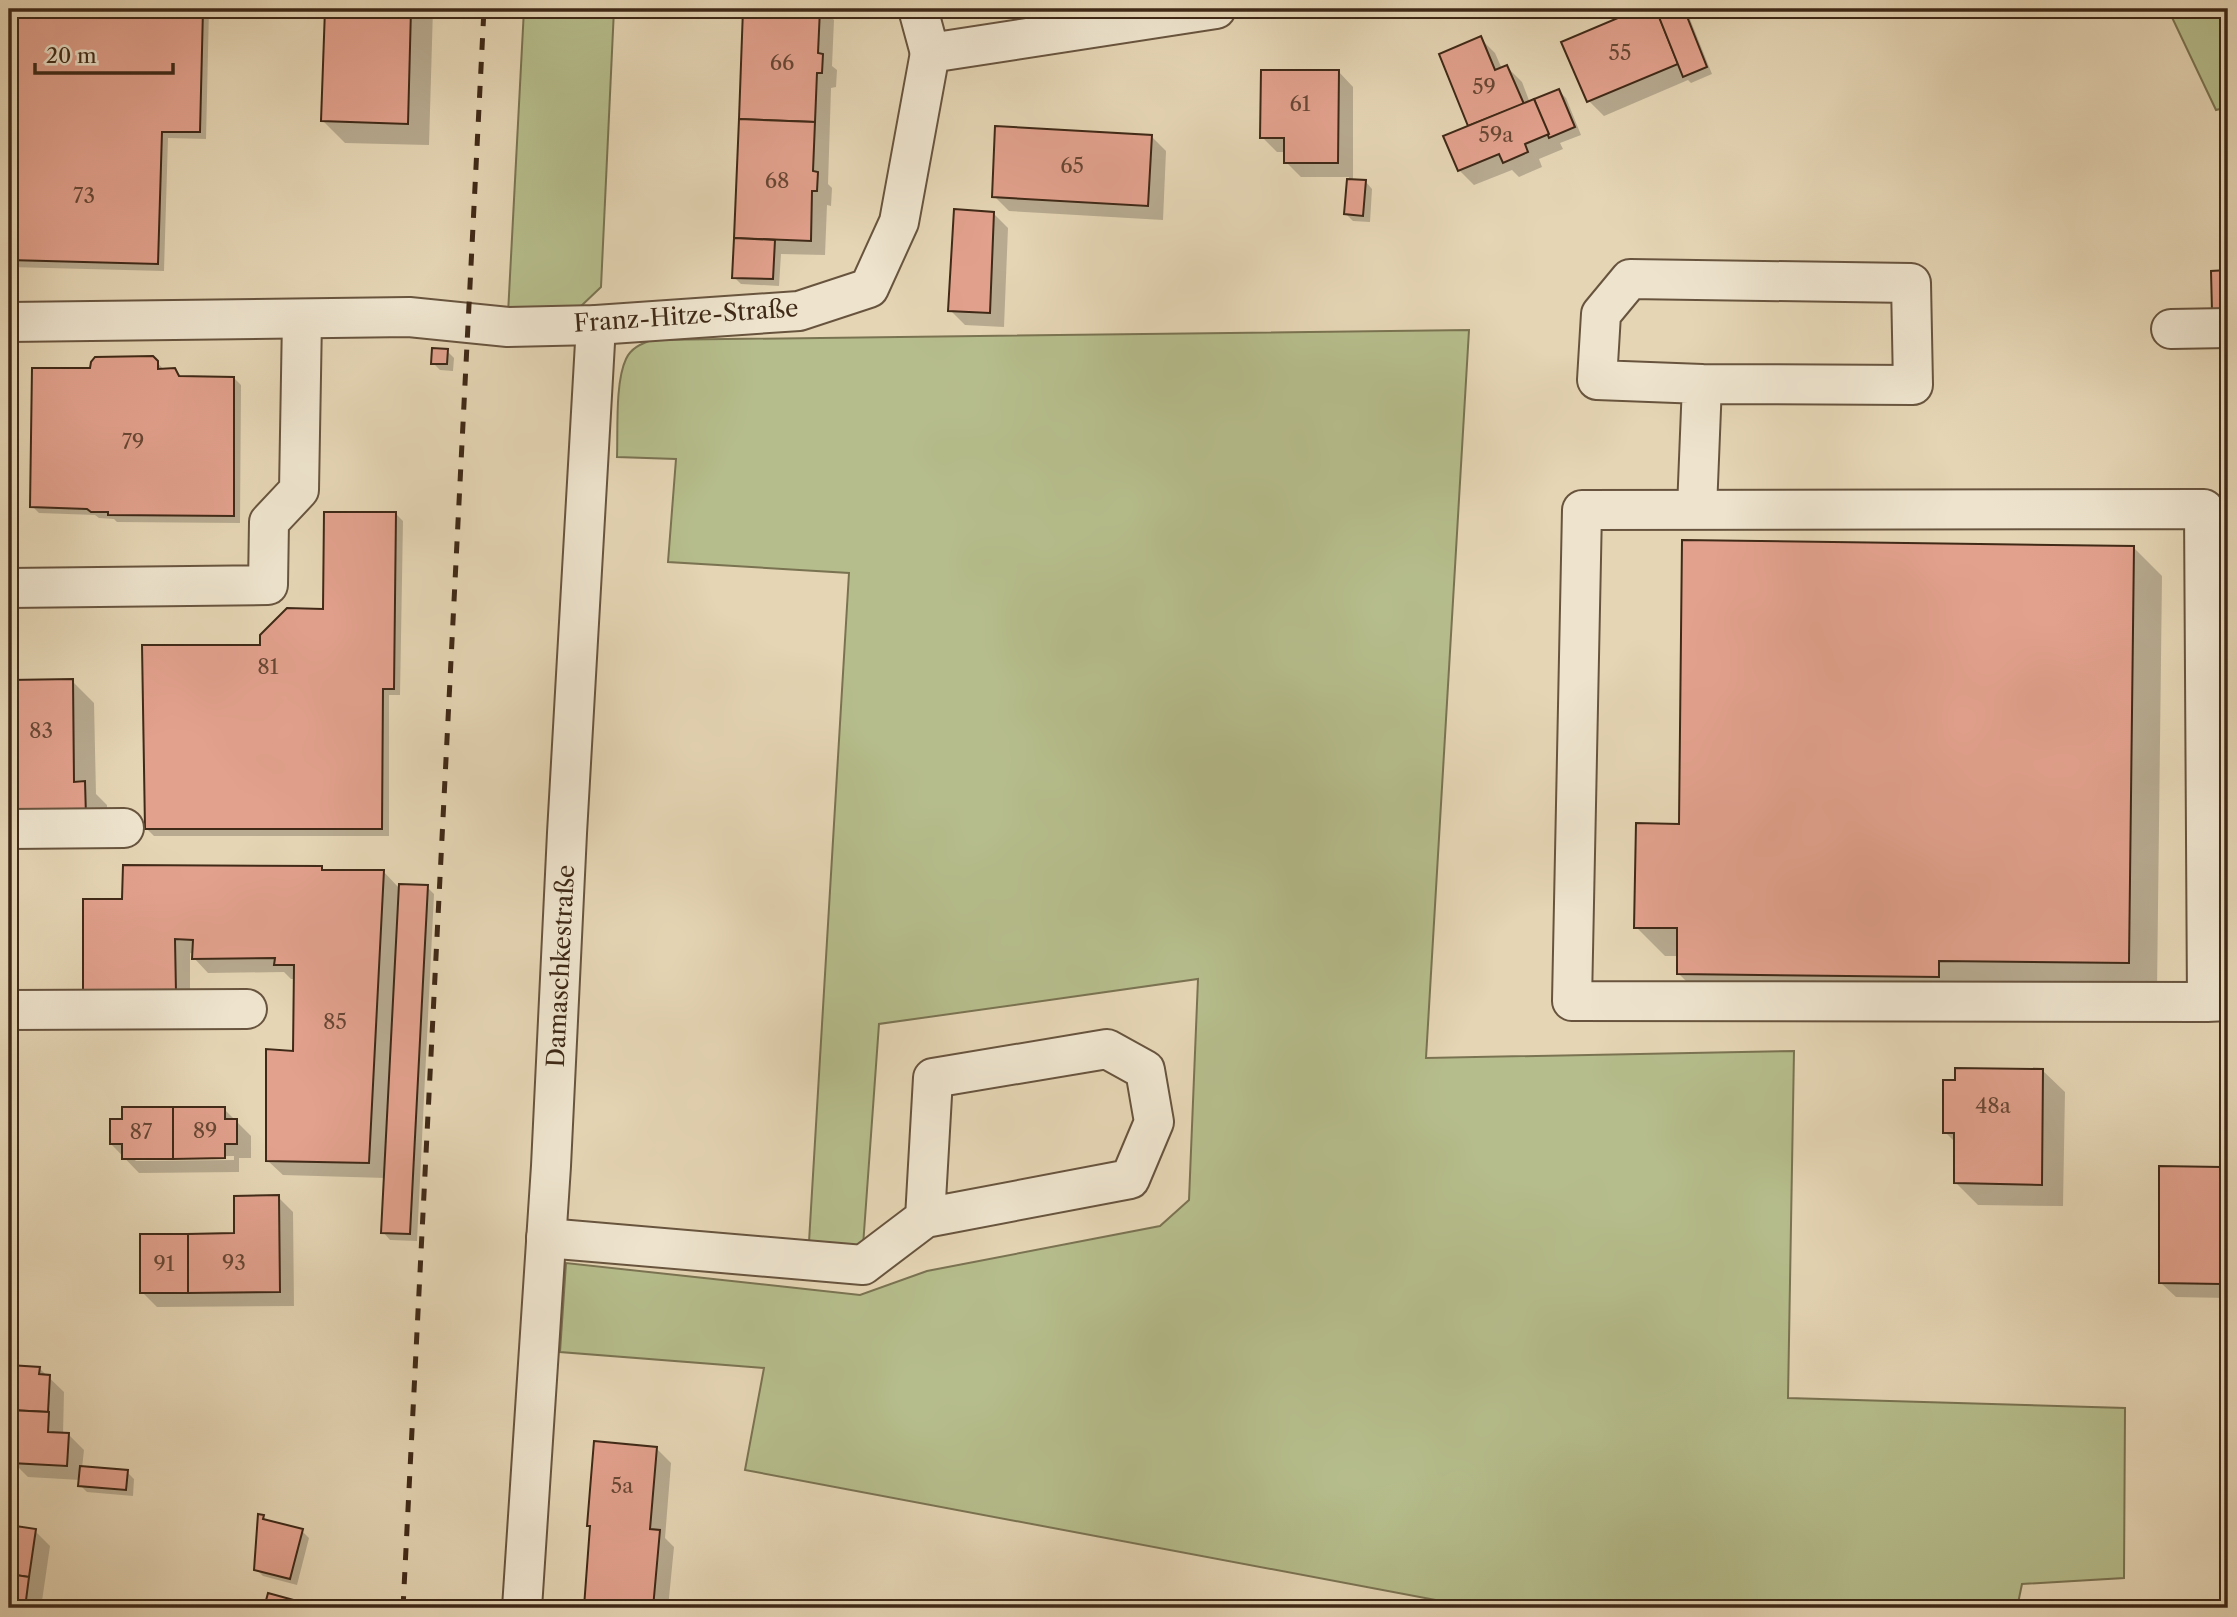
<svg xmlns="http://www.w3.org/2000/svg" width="2237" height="1617" font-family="'Libre Caslon Text',serif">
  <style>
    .green { fill: #b6bd8c; stroke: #7a7352; stroke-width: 2 }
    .shadow { fill: #0003; fill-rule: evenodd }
    .building { fill: #e2a18d; stroke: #3f2917; stroke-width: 2 }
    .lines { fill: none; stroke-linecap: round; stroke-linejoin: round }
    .minor-casing { stroke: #68543e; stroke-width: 42 }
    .minor { stroke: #eee4ce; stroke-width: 38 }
    .rail { stroke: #3f2917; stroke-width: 5; stroke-dasharray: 12 12; stroke-linecap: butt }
    .labels { text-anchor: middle; stroke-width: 5; stroke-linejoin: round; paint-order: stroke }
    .number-label { font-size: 21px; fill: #684734 }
    .street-label { font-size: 24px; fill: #3f2917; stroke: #eee4ce }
  </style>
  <rect width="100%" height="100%" fill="#e5d5b4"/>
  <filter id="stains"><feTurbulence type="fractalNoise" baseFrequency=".00286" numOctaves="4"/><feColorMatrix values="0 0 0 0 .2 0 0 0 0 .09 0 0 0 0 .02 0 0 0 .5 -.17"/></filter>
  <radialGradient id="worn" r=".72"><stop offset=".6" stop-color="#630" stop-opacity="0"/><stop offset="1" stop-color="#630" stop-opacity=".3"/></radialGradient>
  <g class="green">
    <polygon points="524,9 614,9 601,287 579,308 508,314"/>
    <polygon points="2168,9 2228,9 2228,107 2216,110"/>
    <path d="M1469 330 1426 1058 1794 1051 1788 1398 2125 1408 2124 1578 2022 1584 2017 1608H1478L745 1470 764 1368 560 1352 566 1263 860 1295 927 1271 1160 1226 1189 1200 1198 979 879 1024 863 1246 809 1242 849 573 668 562 676 459 617 457C618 431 615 382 626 359 631 348 641 344 651 340Z"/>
  </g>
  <g class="shadow">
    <polygon points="9,9 209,9 206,139 168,138 164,271 9,267"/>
    <polygon points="327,9 433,9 429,145 345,143 323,121"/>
    <polygon points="735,9 823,9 834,20 832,66 837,70 836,87 831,88 828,184 832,188 831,206 827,205 825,255 781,254 779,286 741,284 734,277 745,14 740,14"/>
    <polygon points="1549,9 1576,9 1556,17"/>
    <polygon points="1616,9 1663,9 1664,11 1669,9 1686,9 1712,74 1691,83 1688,80 1604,116 1589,101 1621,18"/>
    <polygon points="1480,38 1495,53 1502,69 1507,67 1522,82 1530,103 1559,91 1566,98 1581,135 1560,143 1563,149 1539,159 1542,167 1519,177 1512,170 1474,185 1459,170 1470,127"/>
    <polygon points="1339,72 1353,87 1353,181 1365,181 1372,189 1370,222 1353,221 1346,214 1349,177 1301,177 1286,162 1286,152 1277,152 1262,137"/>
    <polygon points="1151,136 1166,151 1163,220 1009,211 994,196"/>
    <polygon points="993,213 1008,228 1004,327 965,325 950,310"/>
    <polygon points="447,351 454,358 453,371 440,370 433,363"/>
    <polygon points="153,358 165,371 175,370 183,378 234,378 241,385 240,523 117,522 114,519 99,518 95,515 39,513 32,506 92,370"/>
    <polygon points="396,514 403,521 400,695 389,695 389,836 154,836 147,829 262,647 325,611"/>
    <polygon points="2133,547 2162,576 2157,991 1707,1002 1678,973 1679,956 1665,956 1636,927 1680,825"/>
    <polygon points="9,681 72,681 94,703 96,794 107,805 107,839 9,830"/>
    <polygon points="321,868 325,872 383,871 400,889 427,887 434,894 417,1241 390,1240 383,1232 386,1178 283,1175 268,1161 294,1052 296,979 291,979 284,972 208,973 194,958 194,954 190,953 190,1007 100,1008 124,901"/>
    <polygon points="2042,1070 2065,1092 2063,1206 1978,1205 1956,1183 1956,1143 1945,1132"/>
    <path d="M224 1109 251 1136V1158H239V1172L139 1173 111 1144 124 1121ZM234 1156V1160L136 1161 132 1157Z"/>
    <polygon points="2220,1169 2228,1177 2228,1298 2176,1297 2161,1283"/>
    <polygon points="278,1197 293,1212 294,1306 157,1307 142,1292 236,1235"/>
    <polygon points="9,1367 39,1368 64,1392 63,1435 69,1435 84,1450 82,1468 127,1472 134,1479 133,1496 87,1492 80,1485 81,1480 28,1477 19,1468 9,1468"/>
    <polygon points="656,1448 671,1463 665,1538 674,1547 668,1608 588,1608 585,1606"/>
    <polygon points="263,1517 268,1522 302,1531 309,1538 297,1585 263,1576 256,1569"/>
    <polygon points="9,1527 35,1531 50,1546 41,1608 9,1608"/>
  </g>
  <g class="building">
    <polygon points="9,9 203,9 200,132 162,132 158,264 9,260"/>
    <polygon points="325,9 411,9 408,124 321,121"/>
    <polygon points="743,9 820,9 818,53 823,54 822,73 817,73 815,122 739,119"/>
    <polygon points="1614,9 1656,9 1678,64 1587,102 1561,42 1618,18"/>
    <polygon points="1665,9 1684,9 1707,67 1683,77 1657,12"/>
    <polygon points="1481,36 1495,70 1507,65 1524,104 1468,126 1439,54"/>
    <polygon points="1261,70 1339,70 1338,163 1284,163 1284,138 1260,138"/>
    <polygon points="1559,89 1575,127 1549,138 1534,99"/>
    <polygon points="1534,99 1549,134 1525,144 1528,152 1503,163 1499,154 1458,171 1443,136"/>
    <polygon points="739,119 815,122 813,171 818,172 817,191 812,191 811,241 734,238"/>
    <polygon points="995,126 1152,135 1148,206 992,197"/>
    <polygon points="1347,179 1366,180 1363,216 1344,214"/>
    <polygon points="954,209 994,212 990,313 948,311"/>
    <polygon points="734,238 775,240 773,279 732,278"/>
    <polygon points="2228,270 2228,311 2212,312 2211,271"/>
    <polygon points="432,348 448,349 447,364 431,364"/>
    <polygon points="153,356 158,361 158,369 175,368 179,376 234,377 234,516 108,515 108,512 91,512 87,509 30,507 32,368 90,368 91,362 95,357"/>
    <polygon points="324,512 396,512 394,689 383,689 382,829 145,829 142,645 260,645 260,635 287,608 323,609"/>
    <polygon points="1682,540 2134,546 2129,963 1939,961 1939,977 1677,974 1677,928 1634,928 1636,823 1679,824"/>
    <polygon points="73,679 74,782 85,781 86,817 9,818 9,680"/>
    <polygon points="123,865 322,866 322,870 384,870 369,1163 266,1161 266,1049 293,1051 294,965 274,965 275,958 192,959 193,940 175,939 176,993 83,994 83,899 122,899"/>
    <polygon points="399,884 428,885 410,1234 381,1233"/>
    <polygon points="1955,1068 2043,1069 2042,1185 1954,1183 1954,1133 1943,1133 1943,1080 1955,1080"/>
    <polygon points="122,1107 173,1107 173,1159 122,1159 122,1144 110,1144 110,1119 122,1119"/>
    <polygon points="173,1107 225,1107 225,1119 237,1119 237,1144 225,1144 225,1158 173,1159"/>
    <polygon points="2159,1166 2221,1167 2221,1284 2159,1283"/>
    <polygon points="279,1195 280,1292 188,1293 188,1234 234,1233 234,1196"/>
    <rect x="140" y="1234" width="48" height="59"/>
    <polygon points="9,1365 40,1367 39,1374 50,1375 48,1412 9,1410"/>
    <polygon points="9,1410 49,1412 48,1432 69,1433 67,1466 11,1463 12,1455 9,1454"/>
    <polygon points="594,1441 657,1447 650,1529 660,1530 653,1608 584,1607 590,1526 587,1526"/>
    <polygon points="80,1466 128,1470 126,1490 78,1486"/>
    <polygon points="258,1514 264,1515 263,1519 303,1529 290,1579 254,1570"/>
    <polygon points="9,1525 36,1529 29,1577 9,1574"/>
    <polygon points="9,1574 29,1577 25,1608 9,1608"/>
    <polygon points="268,1593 312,1605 312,1608 264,1608"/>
  </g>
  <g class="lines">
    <defs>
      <g id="minor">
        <polyline points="918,9 930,53"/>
        <polyline points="9,322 409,317 508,327 596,325 799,311 869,288 899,222 930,53 1216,9"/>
        <polyline points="2171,329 2228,328"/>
        <polyline points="1697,509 1702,384 1913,385 1911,283 1630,279 1601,314 1597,380 1702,384"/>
        <polyline points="9,588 268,585 269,522 299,490 302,319"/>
        <polyline points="9,829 124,828"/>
        <polyline points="2207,1002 2204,509 1582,510 1572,1001 2207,1002 2228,1001"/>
        <polyline points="9,1010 247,1009"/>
        <polyline points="546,1238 863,1265 925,1218 1130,1179 1154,1122 1145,1070 1107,1049 933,1078 925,1218"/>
        <polyline points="522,1608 551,1166 567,833 596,325"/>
      </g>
    </defs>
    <use href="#minor" class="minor-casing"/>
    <use href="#minor" class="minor"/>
    <polyline class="rail" points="403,1608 484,9"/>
  </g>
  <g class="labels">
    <g class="number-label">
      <text x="1620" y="60">55</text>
      <text x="782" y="70">66</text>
      <text x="1484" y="94">59</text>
      <text x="1300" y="111">61</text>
      <text x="1496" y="142">59a</text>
      <text x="1072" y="173">65</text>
      <text x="777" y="188">68</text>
      <text x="84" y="203">73</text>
      <text x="133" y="449">79</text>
      <text x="268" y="674">81</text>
      <text x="41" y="738">83</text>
      <text x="335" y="1029">85</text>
      <text x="1993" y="1113">48a</text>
      <text x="205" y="1138">89</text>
      <text x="141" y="1139">87</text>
      <text x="234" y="1270">93</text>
      <text x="164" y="1271">91</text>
      <text x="622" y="1493">5a</text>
    </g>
    <g class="street-label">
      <text transform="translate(686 316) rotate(-4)" y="8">Franz-Hitze-Straße</text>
      <text transform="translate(561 966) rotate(-87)" y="8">Damaschkestraße</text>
    </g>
  </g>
  <rect width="2237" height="1617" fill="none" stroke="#e5d5b4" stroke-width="35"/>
  <rect x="10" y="10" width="2216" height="1596" fill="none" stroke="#3f2917" stroke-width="3.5"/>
  <rect x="18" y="18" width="2202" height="1582" fill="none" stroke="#3f2917" stroke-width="2"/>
  <path d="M35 63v10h138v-10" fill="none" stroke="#3f2917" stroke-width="3.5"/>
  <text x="46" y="63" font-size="21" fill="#3f2917" stroke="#eee4ce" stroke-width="5" paint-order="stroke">20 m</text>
  <rect width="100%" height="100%" filter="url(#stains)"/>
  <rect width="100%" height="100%" fill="url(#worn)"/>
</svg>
